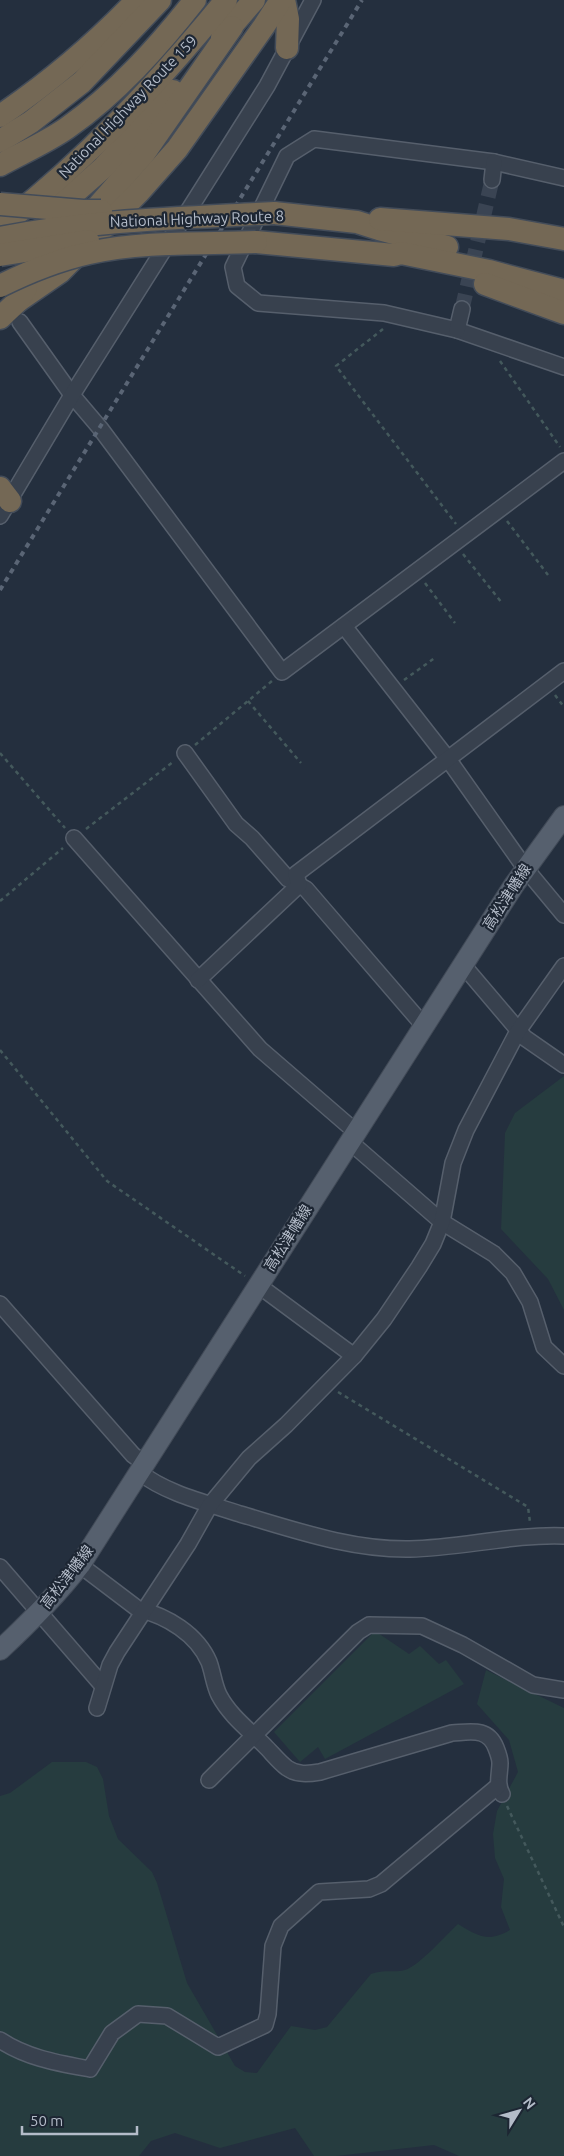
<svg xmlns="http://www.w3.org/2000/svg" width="564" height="2156" font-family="Ubuntu,'Noto Sans JP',sans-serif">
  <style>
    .green { fill: #263c3f }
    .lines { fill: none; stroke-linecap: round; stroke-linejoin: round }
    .minor-tunnel { stroke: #3a4453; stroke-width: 15; stroke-dasharray: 15 8; stroke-linecap: butt }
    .minor-casing { stroke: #565f6c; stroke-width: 18 }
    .major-casing { stroke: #414a57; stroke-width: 22 }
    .highway-casing { stroke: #434c59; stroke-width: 25 }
    .path { stroke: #44595c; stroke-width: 2.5; stroke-dasharray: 4 4; stroke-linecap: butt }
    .minor { stroke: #38414e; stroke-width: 15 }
    .major { stroke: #56606e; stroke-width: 20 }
    .highway { stroke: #746855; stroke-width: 22 }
    .rail { stroke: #5a6575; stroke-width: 4; stroke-dasharray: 5 5; stroke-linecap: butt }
    .highway-bridge-casing { stroke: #434c59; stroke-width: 25; stroke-linecap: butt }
    .highway-bridge { stroke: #746855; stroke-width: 22 }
    .labels { text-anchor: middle; stroke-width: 4.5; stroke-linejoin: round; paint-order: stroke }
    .street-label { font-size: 15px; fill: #b4bcc9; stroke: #1d2633 }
  </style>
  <rect width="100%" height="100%" fill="#242f3e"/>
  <g class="green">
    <polygon points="564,1076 564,1310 548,1279 501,1229 505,1133 515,1113"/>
    <polygon points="375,1631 409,1654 420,1646 439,1664 446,1660 464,1684 325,1759 318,1747 300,1762 274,1732"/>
    <path d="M486 1670 564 1708V2156H459L434 2145 336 2156H314L295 2128 220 2148 175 2133 151 2141 139 2156H0V1796L10 1793 52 1762H86L97 1767 103 1779 109 1816 118 1839 152 1872 157 1883 187 1983 235 2066 245 2072 257 2073 291 2026 315 2030 327 2027 371 1974C385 1969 394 1973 405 1970 419 1966 446 1935 458 1924 478 1936 488 1943 510 1930L501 1907 504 1879 495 1858 493 1834 497 1811 518 1772 509 1740 477 1704Z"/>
  </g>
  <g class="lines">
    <polyline class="minor-tunnel" points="462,309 492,180"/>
    <defs>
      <g id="minor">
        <polyline points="564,178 494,162 314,139 287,156 233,267 237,286 258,303 384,313 457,330 564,367"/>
        <polyline points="492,180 494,162"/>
        <polyline points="20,322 72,395 100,428 282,672 564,461"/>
        <polyline points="457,330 462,309"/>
        <polyline points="0,516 72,395 267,86 313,0"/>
        <polyline points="344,626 448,759 525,868 564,915"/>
        <polyline points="185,753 236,824 252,838 288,879 306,889 424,1026"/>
        <polyline points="74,838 260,1049 356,1132"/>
        <polyline points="463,965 525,1038 564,1065"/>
        <polyline points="198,980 299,885 296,874 564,671"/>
        <polyline points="349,1141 442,1222 494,1254 513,1273 530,1302 544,1347 564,1366"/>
        <polyline points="258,1285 354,1356"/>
        <polyline points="0,1304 133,1455 145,1464"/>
        <path d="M139 1472C167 1494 207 1503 240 1514 295 1530 351 1550 410 1549 461 1548 513 1534 564 1536"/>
        <path d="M80 1565 138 1609C167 1616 197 1634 209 1662 213 1673 214 1685 219 1695 230 1716 249 1730 265 1746 272 1753 279 1762 287 1768 297 1775 308 1774 320 1772L452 1733C470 1732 488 1727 496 1748 498 1753 500 1758 500 1763 500 1774 496 1783 502 1794"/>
        <polyline points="0,1567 103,1686"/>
        <polyline points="97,1708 110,1665 117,1652 188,1544 210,1505 249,1458 286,1425 354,1356 384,1319 419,1267 433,1244 442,1222 453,1163 466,1130 518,1031 564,966"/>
        <polyline points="209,1780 358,1632 369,1625 422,1626 463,1645 533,1685 564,1690"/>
        <path d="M0 2040C27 2058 58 2063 90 2069L112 2033 138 2014 167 2016 218 2047 265 2025 268 2014 273 1946 281 1926 319 1892 369 1889 381 1884 498 1786"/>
      </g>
      <path id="major" d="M0 1650C29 1623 56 1596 80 1565L514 885 564 816"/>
      <g id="highway">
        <polyline points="284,0 288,19 287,48"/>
        <polyline points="222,37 254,0"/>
        <path d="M0 116C50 82 95 44 137 0"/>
        <polyline points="0,141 31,122 82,82 160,0"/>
        <path d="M0 165C22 153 47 142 67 128 117 93 158 47 195 0"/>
        <polyline points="274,213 357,222 379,229 447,247"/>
        <polyline points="46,218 104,167 173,91"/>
        <polyline points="380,219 509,229 564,239"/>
        <polyline points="83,223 143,155 232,27"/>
        <path d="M0 227C85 162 158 83 226 0"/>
        <polyline points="256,242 394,255 401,253 489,271 564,291"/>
        <polyline points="485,284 564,313"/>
        <polyline points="18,301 60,272 139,192 177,149 264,26 281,0"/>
        <polyline points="0,318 18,301 26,288"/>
        <polyline points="0,488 10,501"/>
      </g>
    </defs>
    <use href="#minor" class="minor-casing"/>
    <use href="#major" class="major-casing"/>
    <use href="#highway" class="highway-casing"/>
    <g class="path">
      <polyline points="383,329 336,366 456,524"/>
      <polyline points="500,361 560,447"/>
      <polyline points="507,521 548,575"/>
      <polyline points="463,554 502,603"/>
      <polyline points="425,583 455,623"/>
      <polyline points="404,680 436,657"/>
      <polyline points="555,695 564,707"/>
      <polyline points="248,701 301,763"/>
      <polyline points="195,745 272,681"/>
      <polyline points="0,753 65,828"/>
      <polyline points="86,829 173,762"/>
      <polyline points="0,901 63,848"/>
      <polyline points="0,1050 107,1181 245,1276"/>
      <polyline points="338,1392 528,1507 530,1522"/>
      <polyline points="507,1806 564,1927"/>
    </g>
    <use href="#minor" class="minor"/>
    <use href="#major" class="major"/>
    <use href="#highway" class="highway"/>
    <polyline class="rail" points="0,590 362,0"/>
    <defs>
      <g id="highway-bridge">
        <polyline points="0,204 83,211 101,211"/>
        <path d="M0 238C91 220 182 218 274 213"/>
        <polyline points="0,255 88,241"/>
        <path d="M0 286C28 272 58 260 89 253 143 241 201 244 256 242"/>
      </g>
    </defs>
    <use href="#highway-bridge" class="highway-bridge-casing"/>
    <use href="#highway-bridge" class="highway-bridge"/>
  </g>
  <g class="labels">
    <g class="street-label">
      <text transform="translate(128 107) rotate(-46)" y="5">National Highway Route 159</text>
      <text transform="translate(197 219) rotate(-2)" y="5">National Highway Route 8</text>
      <text transform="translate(507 897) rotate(-57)" y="5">高松津幡線</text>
      <text transform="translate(288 1238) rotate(-58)" y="5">高松津幡線</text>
      <text transform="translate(67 1577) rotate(-52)" y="5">高松津幡線</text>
    </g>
  </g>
  <g transform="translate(519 2111) rotate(53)" stroke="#1d2633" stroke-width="4" paint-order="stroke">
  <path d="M0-4L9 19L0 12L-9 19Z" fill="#b4bcc9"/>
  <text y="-8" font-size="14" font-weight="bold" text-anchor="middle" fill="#b4bcc9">N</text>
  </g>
  <path d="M22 2126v8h115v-8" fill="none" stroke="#b4bcc9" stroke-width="2.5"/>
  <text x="30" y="2126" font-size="15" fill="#b4bcc9" stroke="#1d2633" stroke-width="4" paint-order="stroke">50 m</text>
</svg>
